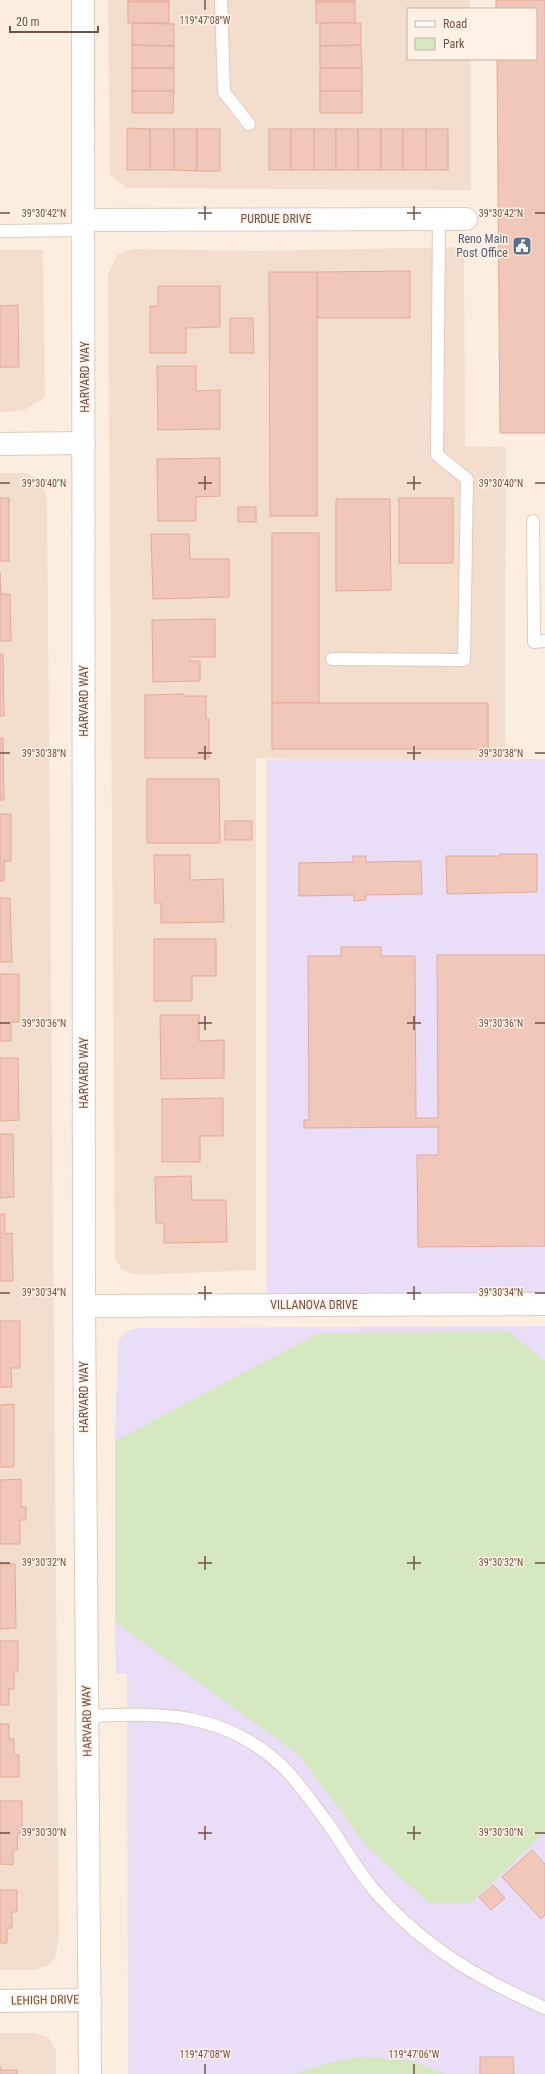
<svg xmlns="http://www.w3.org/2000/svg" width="545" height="2074" font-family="'Roboto Condensed',sans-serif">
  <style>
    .residential { fill: #f3dece }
    .education { fill: #eaddf7 }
    .green { fill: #d5e8bf }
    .building { fill: #f0c7b8; stroke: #e2ab99 }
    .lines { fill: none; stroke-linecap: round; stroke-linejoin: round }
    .service-casing { stroke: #e1cabf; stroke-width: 14 }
    .minor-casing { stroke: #e1cabf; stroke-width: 24 }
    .tertiary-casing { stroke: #e1cabf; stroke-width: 24 }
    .service { stroke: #fff; stroke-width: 12 }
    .minor { stroke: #fff; stroke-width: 22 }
    .tertiary { stroke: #fff; stroke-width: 22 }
    .ticks { fill: none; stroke: #715148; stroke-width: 1.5 }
    .labels { text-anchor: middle; stroke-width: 3; stroke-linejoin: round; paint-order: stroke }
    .street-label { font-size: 12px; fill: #715148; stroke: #fff1e5 }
    .service-label { font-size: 12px; fill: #4e5e75; stroke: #fff1e5; text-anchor: end }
    .ticks-label { font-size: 10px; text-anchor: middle; fill: #715148; stroke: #fff1e5; stroke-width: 3; stroke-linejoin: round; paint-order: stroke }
  </style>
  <rect width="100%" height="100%" fill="#fbede0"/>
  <g class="residential">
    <polygon points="108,0 470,0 470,9 408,9 408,59 471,59 471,190 126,188 110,174"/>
    <polygon points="464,247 465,446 506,447 505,759 256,758 256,1270 139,1275 122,1270 115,1258 108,275 117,255 134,249 256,251"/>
    <polygon points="0,250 43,250 45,397 23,411 0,412"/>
    <polygon points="0,473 28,473 42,483 47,498 59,1936 55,1958 47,1966 33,1970 0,1970"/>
    <polygon points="0,2033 35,2033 49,2038 56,2051 56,2074 0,2074"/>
  </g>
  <g class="education">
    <polygon points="267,759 545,759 545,1298 267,1300"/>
    <polygon points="545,1326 545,2074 128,2074 127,1674 116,1674 115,1622 115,1441 118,1343 122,1336 130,1330 140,1328"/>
  </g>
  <g class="green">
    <polygon points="509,1332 545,1361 545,1832 471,1903 429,1903 367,1847 299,1755 115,1622 115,1441 319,1333"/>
    <path d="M364 2057 412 2061 446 2074H295C318 2065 340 2059 364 2057Z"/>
  </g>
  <g class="building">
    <rect x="128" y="0" width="41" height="2"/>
    <rect x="316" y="0" width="39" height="2"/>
    <polygon points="496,0 545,0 545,433 500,433 497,59 536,59 536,9 496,9"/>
    <rect x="128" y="2" width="41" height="21"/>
    <rect x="316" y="2" width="39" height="21"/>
    <polygon points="132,23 174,24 174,46 132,45"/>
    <polygon points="320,23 361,23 361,45 320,46"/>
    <polygon points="132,45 174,46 174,68 132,68"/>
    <polygon points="361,45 362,68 320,68 320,46"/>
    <rect x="132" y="68" width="42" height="23"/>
    <rect x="320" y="68" width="42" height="23"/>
    <polygon points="132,91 174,91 173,113 132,113"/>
    <rect x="320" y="91" width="42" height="22"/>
    <polygon points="127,128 150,129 150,170 127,170"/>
    <rect x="150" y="129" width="24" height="41"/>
    <polygon points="174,129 197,129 197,171 174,170"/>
    <rect x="197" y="129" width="23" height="42"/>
    <rect x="269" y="129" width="22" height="41"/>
    <rect x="291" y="129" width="23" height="41"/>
    <rect x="314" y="129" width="22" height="41"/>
    <rect x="336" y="129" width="22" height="41"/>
    <rect x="358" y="129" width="23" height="41"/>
    <rect x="381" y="129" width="22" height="41"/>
    <rect x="403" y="129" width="23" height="41"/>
    <rect x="426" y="129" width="22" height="41"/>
    <polygon points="410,271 410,318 317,318 317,272"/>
    <polygon points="269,272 317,272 317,516 270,516"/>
    <polygon points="158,286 220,286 220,327 186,328 186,353 150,353 150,306 158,306"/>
    <polygon points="18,305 19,367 0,367 0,306"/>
    <polygon points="230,318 253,318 254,353 230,353"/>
    <polygon points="157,366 196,366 196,391 220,390 220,429 158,430"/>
    <polygon points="220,458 220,496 196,497 196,521 158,521 157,459"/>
    <rect x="0" y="498" width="9" height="63"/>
    <rect x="399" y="498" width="54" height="65"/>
    <polygon points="336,499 390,499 391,590 336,591"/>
    <rect x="238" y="507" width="18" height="15"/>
    <rect x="272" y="533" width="47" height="170"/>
    <polygon points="151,534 189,534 190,559 229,559 229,597 153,599"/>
    <polygon points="0,573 1,594 10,594 11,641 0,641"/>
    <polygon points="215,619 215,657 190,657 190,661 200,661 200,681 153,682 152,620"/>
    <polygon points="0,654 3,654 4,716 0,716"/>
    <polygon points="184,694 184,696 206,696 206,719 209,719 209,758 145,758 145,695"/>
    <rect x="272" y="703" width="216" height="46"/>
    <polygon points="0,738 3,738 4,800 0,800"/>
    <polygon points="147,779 219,779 220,843 147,843"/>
    <polygon points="0,814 11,814 11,861 4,861 4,881 0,881"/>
    <rect x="225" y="821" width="27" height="19"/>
    <polygon points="500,854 537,854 537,892 447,894 446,856 500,856"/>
    <polygon points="154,855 190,855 190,880 223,879 224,922 161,923 161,903 155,903"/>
    <polygon points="353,856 366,856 366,862 421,861 422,894 366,895 366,900 354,901 354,895 299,896 299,863 353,862"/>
    <polygon points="0,898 10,898 12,962 0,962"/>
    <polygon points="154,939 216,939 216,976 192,976 192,1001 154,1001"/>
    <polygon points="341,947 381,947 381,956 415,956 416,1118 438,1118 437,955 545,955 545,1246 418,1247 417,1155 438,1155 438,1127 304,1128 304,1120 309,1120 308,956 341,956"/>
    <polygon points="0,974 19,974 19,1022 11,1022 11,1041 0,1041"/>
    <polygon points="160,1015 199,1015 199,1041 224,1040 224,1078 161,1079"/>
    <polygon points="0,1058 18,1058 19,1120 0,1121"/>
    <polygon points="223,1098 223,1136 200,1136 200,1162 162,1162 162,1099"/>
    <polygon points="0,1134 13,1134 14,1197 0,1198"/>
    <polygon points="191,1176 192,1200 226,1200 227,1242 164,1243 164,1223 156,1223 155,1177"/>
    <polygon points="0,1214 5,1214 5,1234 12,1233 13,1281 0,1281"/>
    <polygon points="0,1321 20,1321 20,1368 11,1368 12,1387 0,1387"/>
    <polygon points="14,1404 14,1467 0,1467 0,1405"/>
    <polygon points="21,1479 21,1507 26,1507 26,1520 20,1520 20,1544 0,1544 0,1480"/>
    <polygon points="0,1564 15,1564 16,1628 0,1629"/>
    <polygon points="0,1641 18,1641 18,1672 14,1672 14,1689 9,1689 9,1705 0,1705"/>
    <polygon points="0,1724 9,1724 9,1739 14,1739 14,1755 19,1755 19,1777 0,1777"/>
    <polygon points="0,1801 22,1801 22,1833 18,1833 17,1850 13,1850 13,1865 0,1864"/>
    <polygon points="532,1850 545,1864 545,1915 541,1919 502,1877"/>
    <polygon points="493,1885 505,1898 491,1910 479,1897"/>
    <polygon points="0,1890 17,1890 17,1912 12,1912 12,1928 7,1928 7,1943 0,1943"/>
    <polygon points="480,2057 513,2057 514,2074 480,2074"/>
    <polygon points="0,2066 1,2070 17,2070 17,2074 0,2074"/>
  </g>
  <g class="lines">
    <defs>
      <g id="service">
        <polyline points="221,0 224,92 249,124"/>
        <polyline points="0,231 85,230"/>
        <polyline points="533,521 534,642 545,641"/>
        <polyline points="332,659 464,660 467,479 437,455 439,219"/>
        <path d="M87 1716C163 1713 225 1711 284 1768 300 1784 313 1804 327 1822 345 1847 360 1876 381 1898 427 1949 483 1981 545 2008"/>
      </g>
      <g id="minor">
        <polyline points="85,220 466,219"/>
        <polyline points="0,444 84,443"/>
        <polyline points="0,2001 90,2000"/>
      </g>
      <g id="tertiary">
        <polyline points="83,0 84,1306 90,2074"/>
        <polyline points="84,1306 545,1304"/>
      </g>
    </defs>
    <use href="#service" class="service-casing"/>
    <use href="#minor" class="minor-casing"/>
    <use href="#tertiary" class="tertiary-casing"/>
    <use href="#service" class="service"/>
    <use href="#minor" class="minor"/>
    <use href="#tertiary" class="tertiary"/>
  </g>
  <path class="ticks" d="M205 0V10M205 206V220M414 206V220M0 213H10M198 213H212M407 213H421M535 213H545M205 476V490M414 476V490M0 483H10M198 483H212M407 483H421M535 483H545M205 746V760M414 746V760M0 753H10M198 753H212M407 753H421M535 753H545M205 1016V1030M414 1016V1030M0 1023H10M198 1023H212M407 1023H421M535 1023H545M205 1286V1300M414 1286V1300M0 1293H10M198 1293H212M407 1293H421M535 1293H545M205 1556V1570M414 1556V1570M0 1563H10M198 1563H212M407 1563H421M535 1563H545M205 1826V1840M414 1826V1840M0 1833H10M198 1833H212M407 1833H421M535 1833H545M205 2064V2074M414 2064V2074"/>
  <defs>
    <symbol id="civic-square" viewBox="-11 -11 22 22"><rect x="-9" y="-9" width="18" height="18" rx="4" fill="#5c6f8a" stroke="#fff1e5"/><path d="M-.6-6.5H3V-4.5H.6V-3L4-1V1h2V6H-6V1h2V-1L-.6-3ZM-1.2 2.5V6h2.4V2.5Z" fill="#fff"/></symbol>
  </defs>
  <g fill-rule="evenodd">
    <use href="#civic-square" x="511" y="235" width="22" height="22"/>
  </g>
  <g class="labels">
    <g class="street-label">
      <text x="276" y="223">PURDUE DRIVE</text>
      <text transform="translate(85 377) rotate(-90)" y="4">HARVARD WAY</text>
      <text transform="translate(84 701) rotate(-90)" y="4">HARVARD WAY</text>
      <text transform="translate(84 1073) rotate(-90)" y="4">HARVARD WAY</text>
      <text x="314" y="1309">VILLANOVA DRIVE</text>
      <text transform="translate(84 1397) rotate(-90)" y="4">HARVARD WAY</text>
      <text transform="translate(87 1721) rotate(-91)" y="4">HARVARD WAY</text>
      <text transform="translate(45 2000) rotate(-1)" y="4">LEHIGH DRIVE</text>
    </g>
    <g class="service-label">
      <text x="508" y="243">Reno Main<tspan x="508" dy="14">Post Office</tspan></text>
    </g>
  </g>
  <g class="ticks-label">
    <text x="205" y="24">119°47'08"W</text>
    <text x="44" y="217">39°30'42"N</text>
    <text x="501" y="217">39°30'42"N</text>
    <text x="44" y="487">39°30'40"N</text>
    <text x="501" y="487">39°30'40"N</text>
    <text x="44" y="757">39°30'38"N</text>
    <text x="501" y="757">39°30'38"N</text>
    <text x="44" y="1027">39°30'36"N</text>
    <text x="501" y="1027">39°30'36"N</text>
    <text x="44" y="1296">39°30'34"N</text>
    <text x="501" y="1296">39°30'34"N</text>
    <text x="44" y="1566">39°30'32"N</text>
    <text x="501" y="1566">39°30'32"N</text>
    <text x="44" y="1836">39°30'30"N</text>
    <text x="501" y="1836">39°30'30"N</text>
    <text x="205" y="2058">119°47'08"W</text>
    <text x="414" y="2058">119°47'06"W</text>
  </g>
  <rect x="407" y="8" width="130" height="52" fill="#fff1e5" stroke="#c6b1a6"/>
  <rect x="415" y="21" width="20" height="6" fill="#ffffff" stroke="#c6b1a6"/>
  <text x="443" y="28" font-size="12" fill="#715148">Road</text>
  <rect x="415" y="38" width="20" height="12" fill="#d5e8bf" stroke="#c6b1a6"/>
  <text x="443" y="48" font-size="12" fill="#715148">Park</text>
  <path d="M10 26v6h88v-6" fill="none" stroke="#715148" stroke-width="2"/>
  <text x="16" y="26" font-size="12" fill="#715148" stroke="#fff1e5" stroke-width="3" paint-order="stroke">20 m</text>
</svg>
